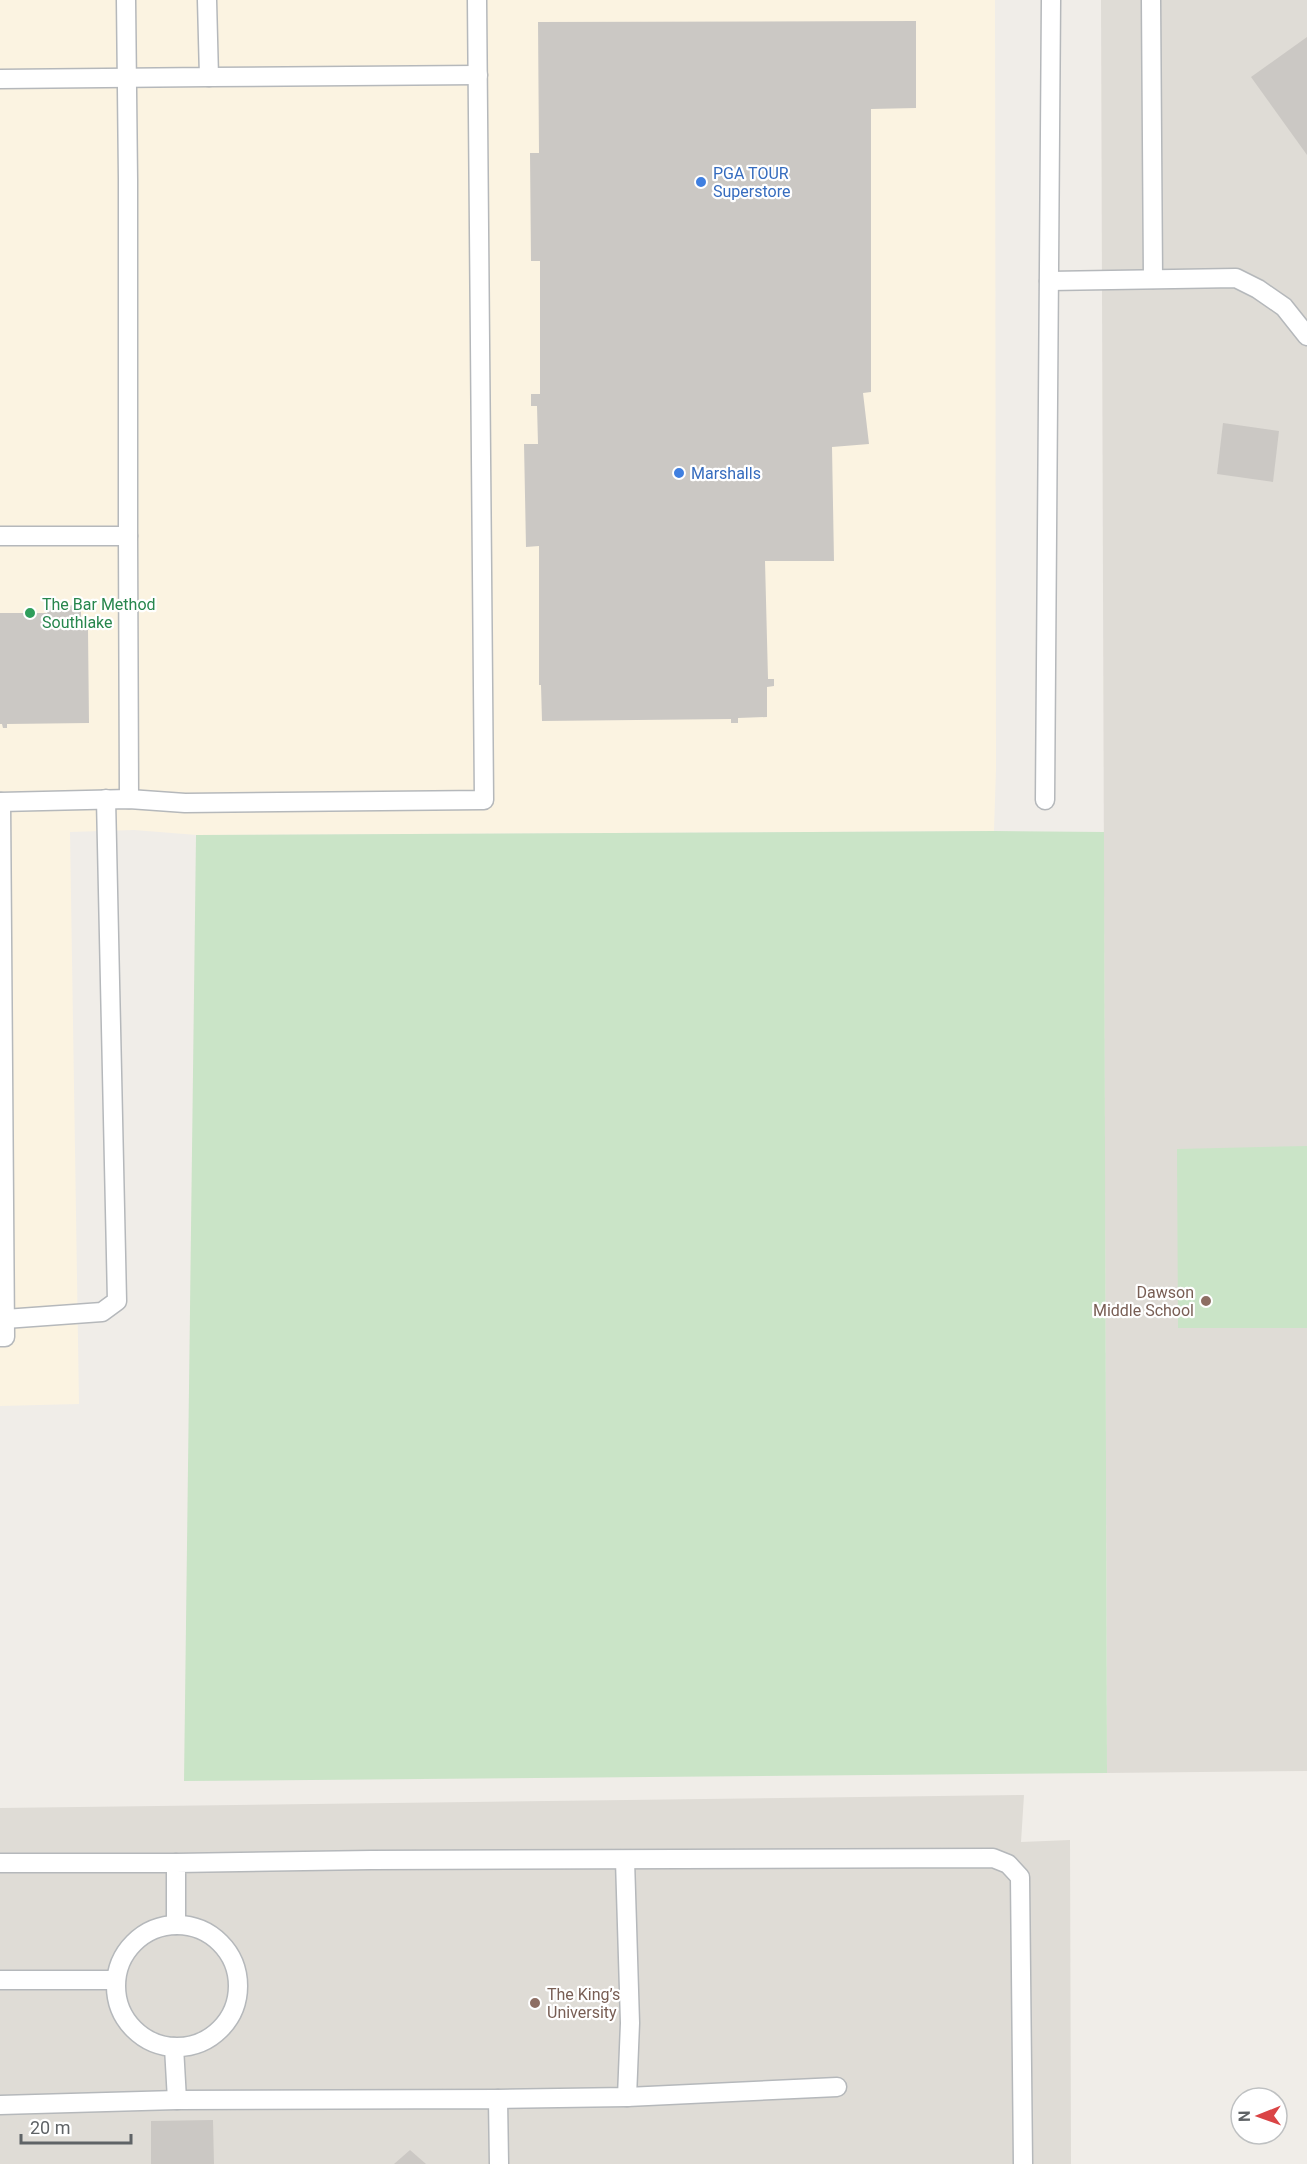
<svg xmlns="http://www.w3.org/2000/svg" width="1307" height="2164" font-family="Roboto,sans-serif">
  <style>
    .commercial { fill: #fbf3e1 }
    .education { fill: #dfdcd6 }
    .green { fill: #cae4c7 }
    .building { fill: #cbc8c4 }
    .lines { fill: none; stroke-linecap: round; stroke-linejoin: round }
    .lane-casing { stroke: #b5b8bb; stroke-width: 21 }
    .lane { stroke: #fff; stroke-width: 18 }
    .shop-dot { fill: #3f7fe0; stroke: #fff; stroke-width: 2 }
    .leisure-dot { fill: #2e9e5b; stroke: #fff; stroke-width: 2 }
    .education-dot { fill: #8d6e63; stroke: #fff; stroke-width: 2 }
    .labels { text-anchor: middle; stroke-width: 4.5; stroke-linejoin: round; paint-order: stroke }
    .shop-label { font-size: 16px; fill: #366cbe; stroke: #fff; text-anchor: start }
    .leisure-label { font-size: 16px; fill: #27864d; stroke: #fff; text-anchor: start }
    .education-label { font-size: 16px; fill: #785e54; stroke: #fff; text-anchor: end }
  </style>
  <rect width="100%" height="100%" fill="#f0ede8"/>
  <polygon class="commercial" points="0,0 995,0 996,769 994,831 197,835 134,830 70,832 79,1404 0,1406"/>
  <g class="education">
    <polygon points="1101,0 1307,0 1307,1771 1107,1773"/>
    <polygon points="1024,1795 1021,1842 1070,1840 1071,2164 0,2164 0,1808"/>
  </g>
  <g class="green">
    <polygon points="994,831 1104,832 1107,1773 184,1781 196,835"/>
    <polygon points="1307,1146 1307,1328 1178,1328 1177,1149"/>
  </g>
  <g class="building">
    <polygon points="916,21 916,108 871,109 871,392 863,393 869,444 832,447 834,561 765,561 768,679 774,679 774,686 767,687 767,717 738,718 738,723 731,723 731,719 542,721 541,685 539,685 539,546 526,547 524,444 538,444 537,406 531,406 531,394 540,394 540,261 531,261 530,153 539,153 538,22"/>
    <polygon points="1307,37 1307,155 1251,77"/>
    <polygon points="1223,423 1279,431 1273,482 1217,474"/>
    <polygon points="81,605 81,623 91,622 91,630 88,630 89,723 7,724 7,728 3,728 2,724 0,724 0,613 47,613 47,606"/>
    <polygon points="213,2120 214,2164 151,2164 151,2121"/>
    <polygon points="410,2150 426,2164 394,2164"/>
  </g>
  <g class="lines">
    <defs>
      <g id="lane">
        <polyline points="126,0 128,179 128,536"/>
        <polyline points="1151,0 1153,279"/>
        <polyline points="209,77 478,75"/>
        <polyline points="0,79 209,77 207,0"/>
        <polyline points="1049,281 1236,278 1258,289 1284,307 1307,336"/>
        <polyline points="0,536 128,536 129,799"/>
        <polyline points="1045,800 1051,0"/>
        <polyline points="0,802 129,799 185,803 484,800 477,0"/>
        <polyline points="5,1319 102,1312 117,1301 106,799"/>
        <polyline points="0,1337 5,1337 1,802"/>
        <polyline points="0,1863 176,1863"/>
        <polyline points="176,1925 176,1863 371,1860 993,1858 1008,1864 1020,1877 1023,2164"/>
        <circle cx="177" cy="1986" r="61"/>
        <polyline points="0,1980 116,1980"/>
        <polyline points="174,2047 177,2100 498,2099 499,2164"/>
        <polyline points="627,2097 837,2087"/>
        <polyline points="498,2099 627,2097 630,2023 625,1860"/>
        <polyline points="0,2105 177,2100"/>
      </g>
    </defs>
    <use href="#lane" class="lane-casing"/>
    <use href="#lane" class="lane"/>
  </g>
  <g class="shop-dot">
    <circle cx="701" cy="182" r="6"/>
    <circle cx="679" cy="473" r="6"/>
  </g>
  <circle class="leisure-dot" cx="30" cy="613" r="6"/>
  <g class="education-dot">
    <circle cx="1206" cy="1301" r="6"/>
    <circle cx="535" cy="2003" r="6"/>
  </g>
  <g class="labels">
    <g class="shop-label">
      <text x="713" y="179">PGA TOUR<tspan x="713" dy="18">Superstore</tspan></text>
      <text x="691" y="479">Marshalls</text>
    </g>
    <g class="leisure-label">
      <text x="42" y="610">The Bar Method<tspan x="42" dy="18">Southlake</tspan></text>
    </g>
    <g class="education-label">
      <text x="1194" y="1298">Dawson<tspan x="1194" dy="18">Middle School</tspan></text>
      <text x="547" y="2000" text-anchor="start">The King’s<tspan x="547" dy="18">University</tspan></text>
    </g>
  </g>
  <g transform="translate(1259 2116) rotate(269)"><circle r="28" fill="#ffffff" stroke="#bfc1c2" stroke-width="1.5"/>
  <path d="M0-4.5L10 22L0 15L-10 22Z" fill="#da4445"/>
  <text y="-9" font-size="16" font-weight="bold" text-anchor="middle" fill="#5f6366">N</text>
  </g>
  <path d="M21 2134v9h110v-9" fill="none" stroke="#5f6366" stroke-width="3"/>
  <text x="30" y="2134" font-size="18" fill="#5f6366" stroke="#ffffff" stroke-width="4.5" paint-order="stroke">20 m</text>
</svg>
